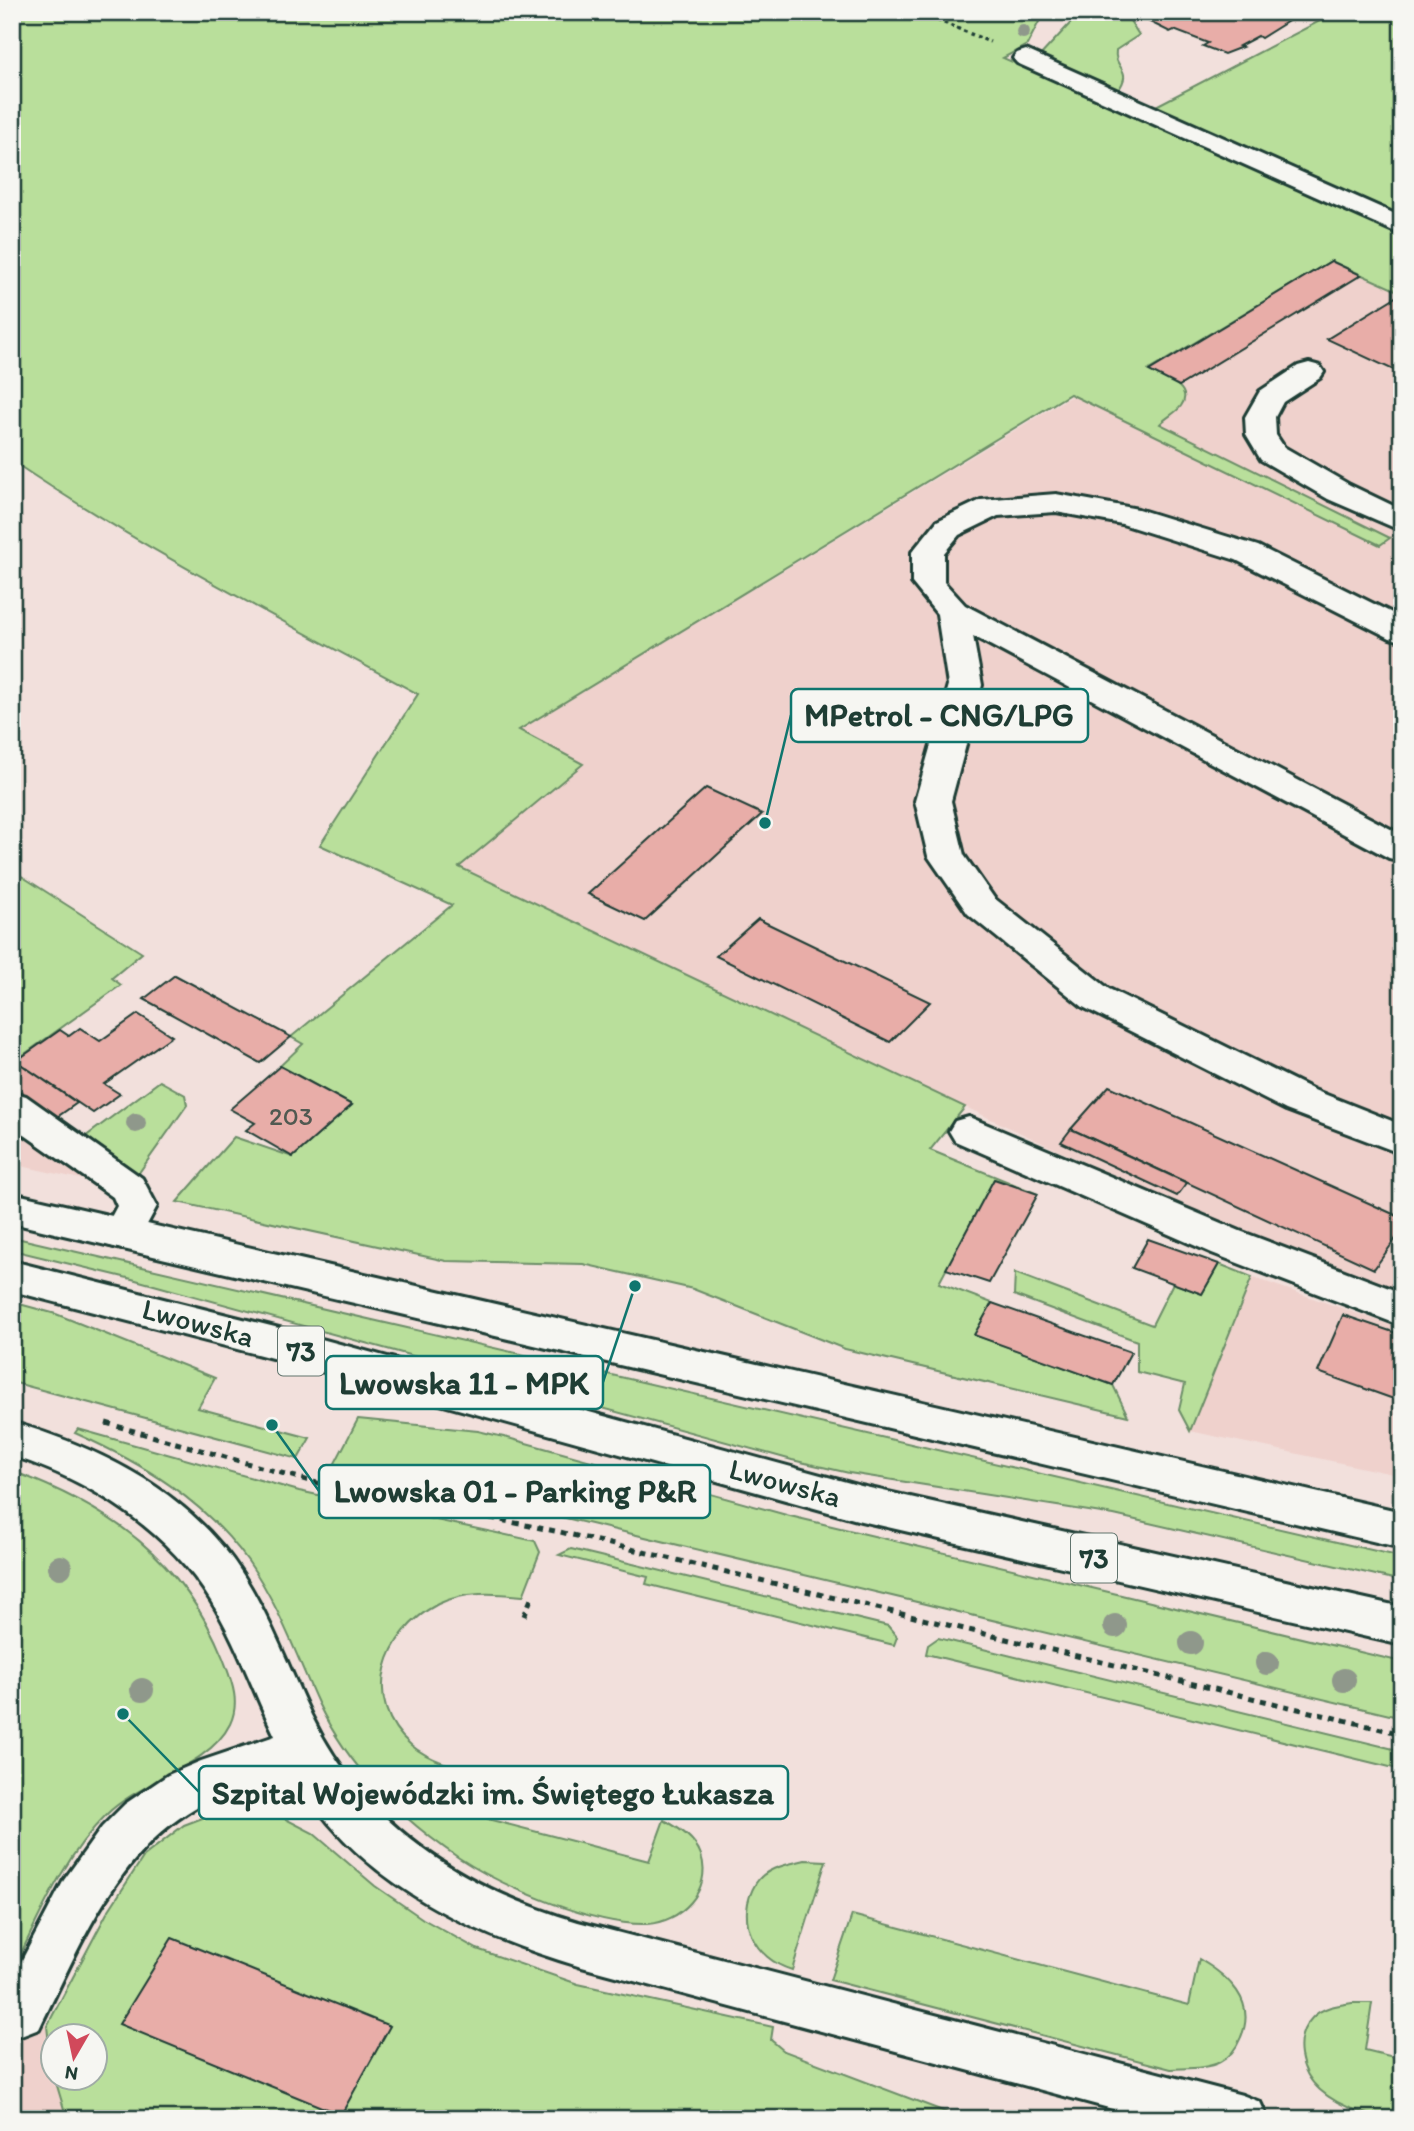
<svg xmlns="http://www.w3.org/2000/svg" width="1414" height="2131" font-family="Itim,sans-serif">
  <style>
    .built { fill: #efd1cc }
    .green { fill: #b9df9b; stroke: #6c8e68; stroke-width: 2 }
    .building { fill: #e8ada8; stroke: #1f3d34; stroke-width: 2 }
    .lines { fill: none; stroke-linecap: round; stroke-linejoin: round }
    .minor-casing { stroke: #1f3d34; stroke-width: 6 }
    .major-casing { stroke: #1f3d34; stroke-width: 6 }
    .path-far1 { stroke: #1f3d34; stroke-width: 3.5; stroke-dasharray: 3.5 3.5; stroke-linecap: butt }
    .path { stroke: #1f3d34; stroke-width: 5; stroke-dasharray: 6 6; stroke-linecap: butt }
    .minor { fill: #f6f6f2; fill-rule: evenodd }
    .major { fill: #f6f6f2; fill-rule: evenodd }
    .tree { fill: #8f988b }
    .labels { text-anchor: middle; stroke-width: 5; stroke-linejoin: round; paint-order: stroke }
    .number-label { font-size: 26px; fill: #515951 }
    .shield { fill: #f6f6f2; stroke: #60746d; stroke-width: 2 }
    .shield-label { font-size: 28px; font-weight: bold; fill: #1f3d34 }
    .street-label { font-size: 30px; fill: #1f3d34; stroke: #f6f6f2 }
    .leader { fill: none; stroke: #0f766e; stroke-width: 2.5 }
    .callout-dot { fill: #0f766e; stroke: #f6f6f2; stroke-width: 2.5 }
    .callout { fill: #f6f6f2; stroke: #0f766e; stroke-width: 2.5 }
    .callout-label { font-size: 32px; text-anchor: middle; font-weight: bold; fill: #1f3d34 }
  </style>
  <rect width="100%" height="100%" fill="#f2e0dc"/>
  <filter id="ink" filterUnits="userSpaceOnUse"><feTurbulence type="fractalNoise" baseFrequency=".0143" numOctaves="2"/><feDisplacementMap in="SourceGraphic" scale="14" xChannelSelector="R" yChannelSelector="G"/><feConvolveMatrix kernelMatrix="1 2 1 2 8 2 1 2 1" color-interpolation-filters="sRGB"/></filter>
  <g filter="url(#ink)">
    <g class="built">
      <polygon points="1339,234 1402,261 1402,1292 1227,1225 1057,1150 458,868 582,764 518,731"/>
      <polygon points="12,1122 90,1174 85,1180 12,1164"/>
      <polygon points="1252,1277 1402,1329 1402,1476 1190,1431"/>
      <polygon points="12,2016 47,2026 52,2078 55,2079 67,2119 12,2119"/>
    </g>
    <g class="green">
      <path d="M12 12H1044L1027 45 1003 58 1219 150 1402 234V293L1331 261 1149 370C1162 377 1195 387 1181 406 1176 413 1165 418 1160 424L1390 538 1380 545 1070 394 519 730 583 764 459 867 965 1107 930 1150 1038 1194 994 1179 939 1283 992 1303 975 1335 1113 1385 1128 1416 845 1349 693 1289 583 1264 446 1261 177 1202 234 1137 293 1157 352 1105 280 1066 303 1044 291 1037 452 905 320 845 418 694C281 620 141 548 12 461Z"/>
      <path d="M1103 12H1141L1129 19 1139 35 1116 50C1113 70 1135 68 1117 92L1039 57 1077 16 1087 20Z"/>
      <polygon points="1337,12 1402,12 1402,220 1152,108"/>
      <polygon points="12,870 142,953 112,978 121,985 12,1063"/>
      <polygon points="160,1081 185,1095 187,1105 138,1174 85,1137"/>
      <polygon points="12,1237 1402,1557 1402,1581 1114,1515 849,1473 792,1460 132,1279 12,1250"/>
      <polygon points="1219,1264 1252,1277 1190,1431 1179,1410 1185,1384 1137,1372 1137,1341 1014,1295 1015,1273 1152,1325 1173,1283 1202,1294"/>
      <polygon points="12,1302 56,1314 215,1378 198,1408 310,1438 298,1459 12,1382"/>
      <polygon points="358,1419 478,1431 508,1438 790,1516 1402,1662 1402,1718 532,1510 333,1467"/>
      <path d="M78 1429 299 1491 535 1541 540 1552 523 1596C494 1593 465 1591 438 1604 384 1632 360 1701 411 1745 433 1764 468 1770 496 1777L480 1817 649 1861 664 1820C679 1828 695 1838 701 1855 713 1890 680 1923 647 1924 595 1926 503 1887 459 1858 400 1818 349 1768 318 1703 296 1655 279 1605 248 1561 204 1500 142 1463 75 1433Z"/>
      <path d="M12 1471C110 1507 183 1559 223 1658 231 1680 241 1701 230 1724 209 1767 140 1781 107 1814 63 1857 39 1917 12 1972Z"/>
      <polygon points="571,1549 888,1626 897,1637 894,1645 646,1584 648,1577 559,1555"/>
      <polygon points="938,1638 1402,1751 1402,1770 926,1654 928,1645"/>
      <polygon points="226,1809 270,1811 313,1833 375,1886 423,1919 477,1949 578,1984 773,2027 771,2040 784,2051 964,2119 67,2119 55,2079 94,2078 94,2036 52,2036 52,2071 47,2026 107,1913 144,1856 184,1825"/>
      <path d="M805 1860 826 1861 792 1970C754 1959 734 1919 756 1883 766 1867 789 1864 805 1860Z"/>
      <path d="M852 1915 1189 2005 1199 1959C1228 1976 1257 2001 1241 2037 1237 2047 1230 2057 1220 2062 1207 2069 1186 2068 1171 2069L830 1980Z"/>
      <path d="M1352 2003H1372L1365 2050 1402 2059V2119C1376 2119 1340 2108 1320 2090 1300 2072 1292 2039 1312 2018 1322 2007 1338 2005 1352 2003Z"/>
    </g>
    <g class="building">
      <polygon points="1171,12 1291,12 1298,15 1261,38 1258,36 1239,46 1242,47 1224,54 1203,46 1208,43 1174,30 1170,32 1148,21"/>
      <polygon points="1331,261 1361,275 1179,386 1149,371"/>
      <polygon points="1402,293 1402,374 1327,339"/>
      <polygon points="706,788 762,814 645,921 588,894"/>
      <polygon points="758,919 930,1002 890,1042 716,956"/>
      <polygon points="175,975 291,1037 260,1063 144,999"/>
      <polygon points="138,1014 172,1036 104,1084 120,1094 93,1113 16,1061 60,1030 69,1036 80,1028 100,1041"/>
      <polygon points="16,1061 77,1103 57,1117 12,1086 12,1063"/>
      <polygon points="280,1066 352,1105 293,1157 246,1130 255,1123 230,1109"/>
      <polygon points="1109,1086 1402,1218 1402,1230 1374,1269 1071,1129"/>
      <polygon points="1071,1129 1187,1183 1177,1196 1061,1142"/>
      <polygon points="994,1179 1038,1194 989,1283 946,1269"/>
      <polygon points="1148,1239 1219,1264 1202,1294 1132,1268"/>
      <polygon points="992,1303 1131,1352 1113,1385 974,1335"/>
      <polygon points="1343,1315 1402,1335 1402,1402 1318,1372"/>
      <polygon points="172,1938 390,2026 341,2115 119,2024"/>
    </g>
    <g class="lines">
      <defs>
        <g id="minor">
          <polygon points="1026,50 1402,217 1402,235 1017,63 1013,58 1017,53"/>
          <polygon points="1309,363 1320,366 1324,372 1320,378 1283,402 1275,417 1276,435 1284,447 1350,485 1402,510 1402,531 1328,499 1261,460 1246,435 1245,417 1260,391 1298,366"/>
          <polygon points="1056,494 1138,509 1258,546 1402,618 1402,641 1390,638 1236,560 1122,524 1056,512 998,516 959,535 944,553 944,582 965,605 1402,835 1402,861 1389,858 973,636 982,685 951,801 964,855 994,898 1109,989 1314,1090 1402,1125 1402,1154 1286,1110 1083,1007 968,914 928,856 915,801 948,685 937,614 912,583 912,552 937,521 981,500"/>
          <polygon points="12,1092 26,1096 142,1178 157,1206 136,1245 122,1249 108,1245 102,1234 117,1206 113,1197 12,1126"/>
          <polygon points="969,1117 1240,1231 1402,1293 1402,1326 1212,1253 955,1141 949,1131 955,1121"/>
          <path d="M12 1422C92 1446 168 1481 223 1547 263 1596 284 1658 311 1715 365 1826 462 1888 578 1922L1242 2095 1260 2102 1268 2119H1150L578 1966C465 1932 352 1879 293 1771 262 1781 231 1789 202 1804 116 1850 80 1947 39 2029L21 2036 12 2033V1979L64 1880 102 1827 125 1804 168 1775 201 1761 275 1736C253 1691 237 1643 211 1601 168 1530 90 1480 12 1456Z"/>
        </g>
        <g id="major">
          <polygon points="12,1193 1402,1512 1402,1548 12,1223"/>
          <polygon points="12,1261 303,1334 861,1486 1402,1607 1402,1645 861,1521 303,1366 12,1291"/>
        </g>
      </defs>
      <use href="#minor" class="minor-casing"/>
      <use href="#major" class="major-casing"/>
      <polyline class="path-far1" points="918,12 990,42"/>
      <g class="path">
        <polyline points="106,1423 313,1482 560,1532 1402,1734"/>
        <polyline points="524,1616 531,1599"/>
      </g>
      <use href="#minor" class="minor"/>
      <use href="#major" class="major"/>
    </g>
    <g class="tree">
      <circle cx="1023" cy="32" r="7"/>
      <circle cx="136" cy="1123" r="10"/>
      <circle cx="60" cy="1567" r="12"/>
      <circle cx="1115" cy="1626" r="12"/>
      <circle cx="1191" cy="1643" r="12"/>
      <circle cx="1267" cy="1663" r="12"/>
      <circle cx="1344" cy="1680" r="12"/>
      <circle cx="142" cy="1690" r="12"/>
    </g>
  </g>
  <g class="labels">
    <g class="number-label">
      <text x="291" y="1125">203</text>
    </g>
    <g class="shield">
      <rect x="278" y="1326.5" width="46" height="49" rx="5"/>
      <rect x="1071" y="1533.5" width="46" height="49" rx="5"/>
    </g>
    <g class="shield-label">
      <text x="301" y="1361">73</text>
      <text x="1094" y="1568">73</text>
    </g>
    <g class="street-label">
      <text transform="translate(198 1323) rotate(15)" y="10">Lwowska</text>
      <text transform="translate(785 1483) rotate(15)" y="10">Lwowska</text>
    </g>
  </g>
  <path class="leader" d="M765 823L791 715M635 1286L603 1382M272 1425L319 1491M123 1714L199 1792"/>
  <g class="callout-dot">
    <circle cx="765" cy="823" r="7"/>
    <circle cx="635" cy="1286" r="7"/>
    <circle cx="272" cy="1425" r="7"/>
    <circle cx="123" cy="1714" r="7"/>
  </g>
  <g class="callout">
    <rect x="791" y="689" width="297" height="53" rx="7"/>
    <rect x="326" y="1356" width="277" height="53" rx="7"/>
    <rect x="319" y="1465" width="391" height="53" rx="7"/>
    <rect x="199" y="1766" width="589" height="53" rx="7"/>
  </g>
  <g class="callout-label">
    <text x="939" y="726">MPetrol - CNG/LPG</text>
    <text x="464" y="1394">Lwowska 11 - MPK</text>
    <text x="515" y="1502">Lwowska 01 - Parking P&amp;R</text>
    <text x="493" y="1804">Szpital Wojewódzki im. Świętego Łukasza</text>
  </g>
  <rect width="1414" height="2131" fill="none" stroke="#f6f6f2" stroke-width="42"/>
  <rect x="21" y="21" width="1372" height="2089" fill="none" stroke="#1f3d34" stroke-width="2.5" filter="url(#ink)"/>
  <g transform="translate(74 2057) rotate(189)"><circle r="33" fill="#f6f6f2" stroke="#a0aca6" stroke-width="2"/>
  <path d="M0-5L12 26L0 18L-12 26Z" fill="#d1495b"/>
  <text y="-10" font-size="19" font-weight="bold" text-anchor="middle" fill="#1f3d34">N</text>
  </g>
</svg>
